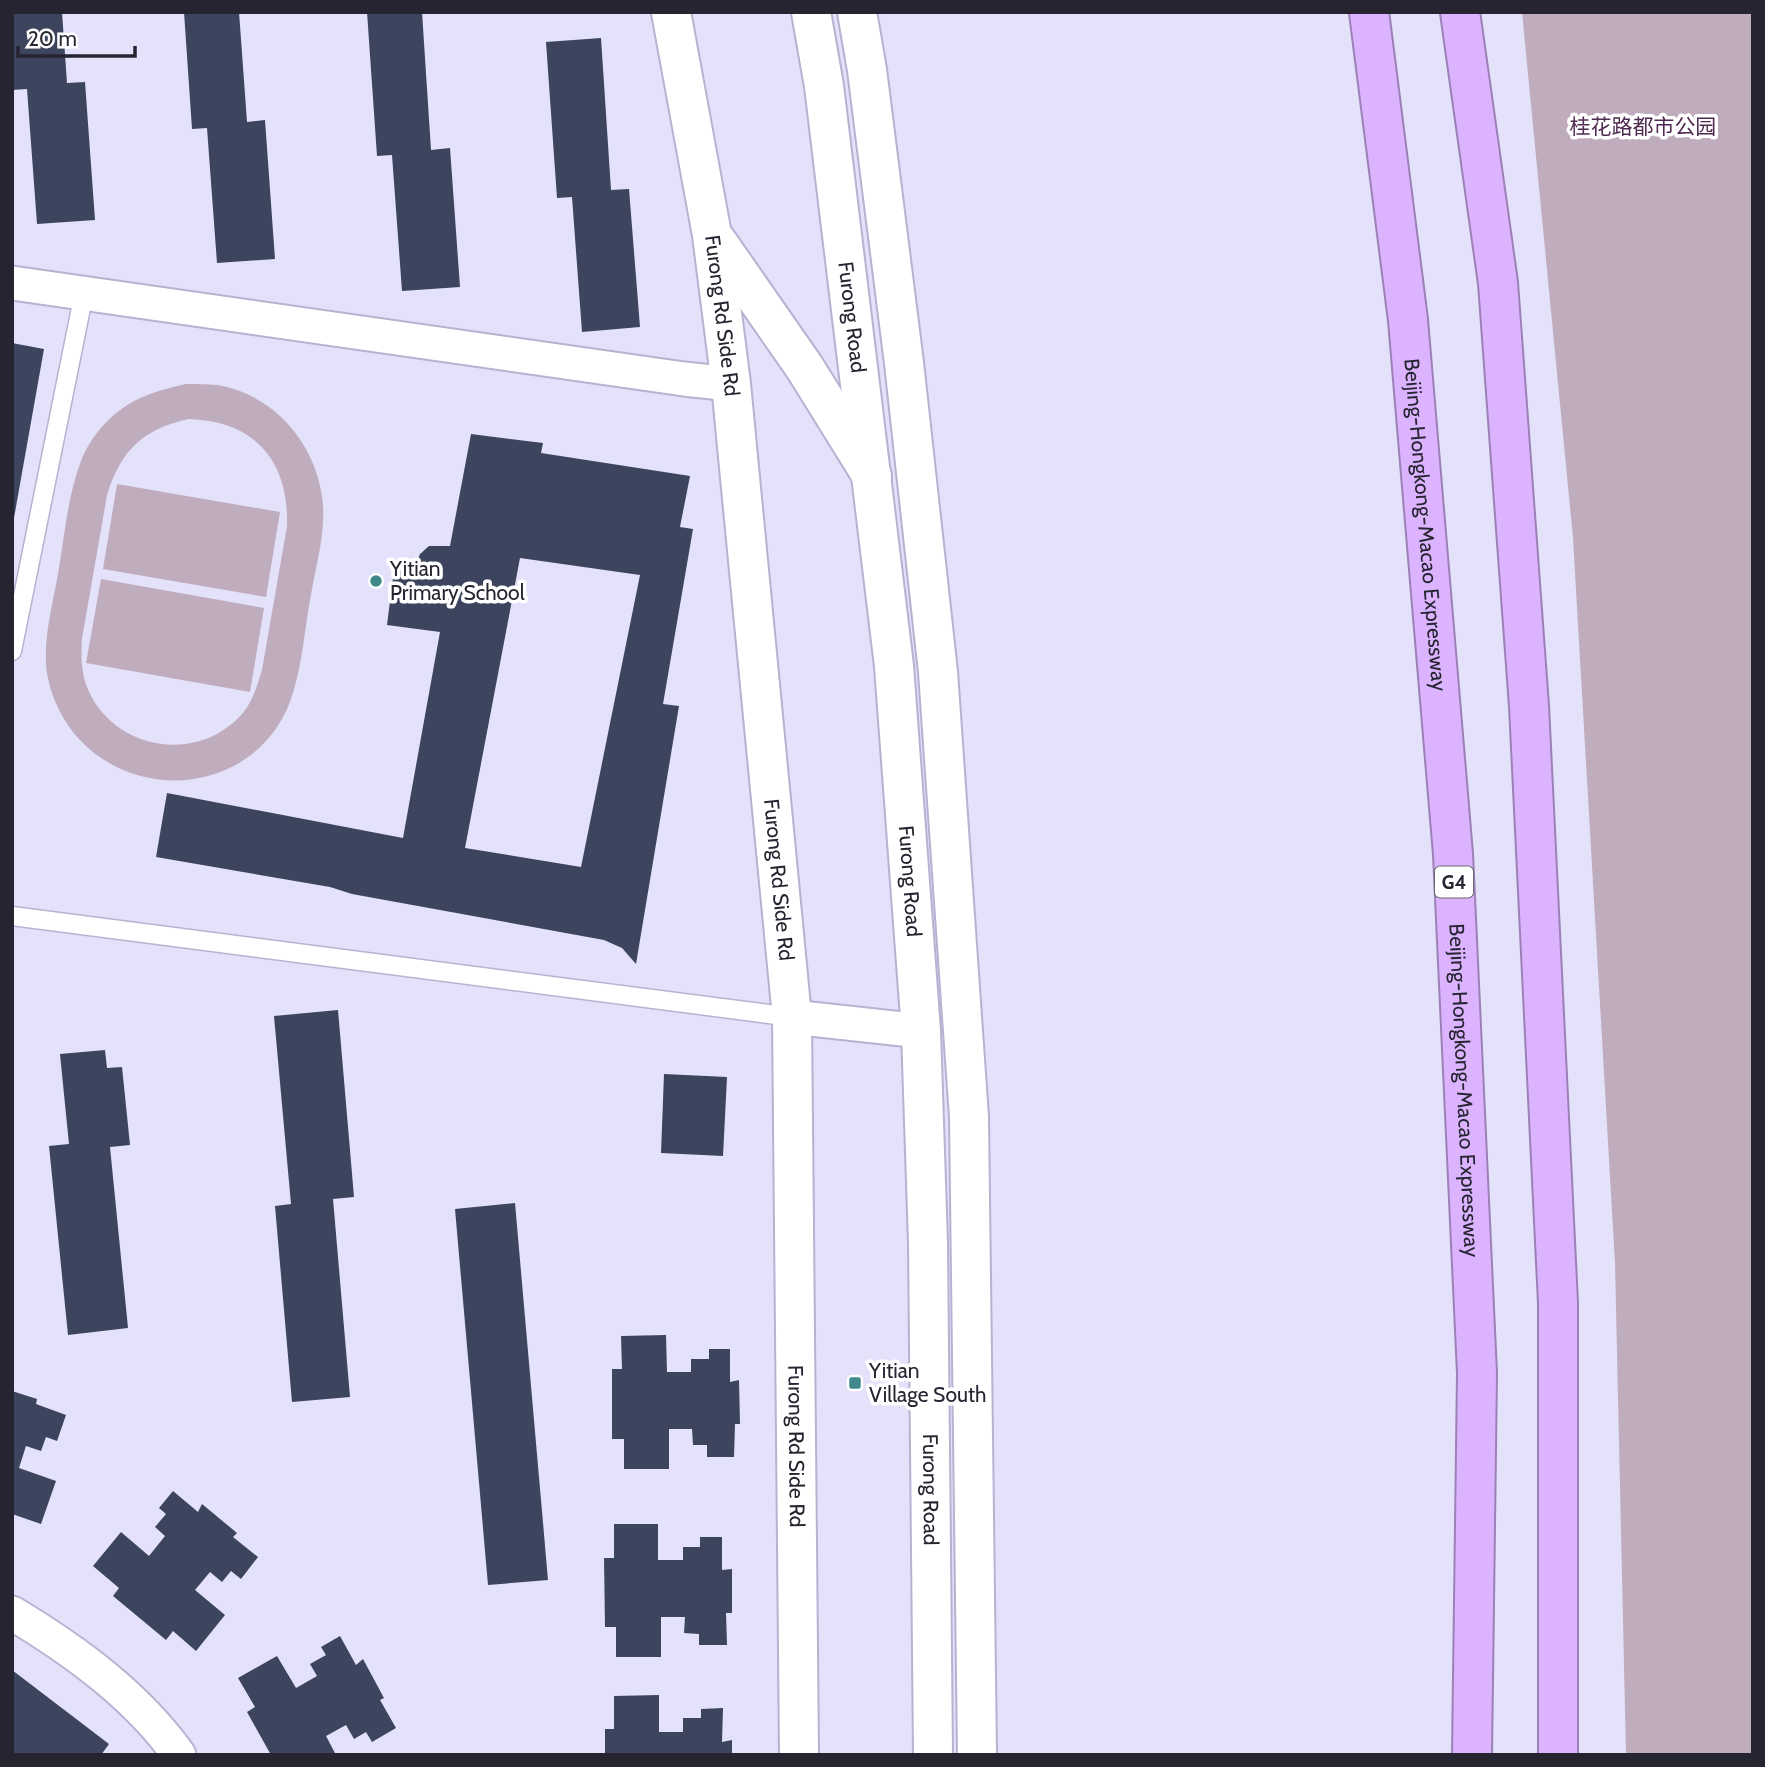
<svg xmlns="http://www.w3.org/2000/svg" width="1765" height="1767" font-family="Cabin,'Noto Sans SC',sans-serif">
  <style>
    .green { fill: #bfadbe; fill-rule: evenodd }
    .building { fill: #3d445d; fill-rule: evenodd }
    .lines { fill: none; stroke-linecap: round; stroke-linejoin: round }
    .service-casing { stroke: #b6b2d1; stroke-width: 21 }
    .minor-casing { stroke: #b6b2d1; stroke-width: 37 }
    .tertiary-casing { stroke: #b6b2d1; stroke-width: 42 }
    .secondary-casing { stroke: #b6b2d1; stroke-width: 42 }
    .motorway-casing { stroke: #9c81b7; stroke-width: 42 }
    .service { stroke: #fff; stroke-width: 18 }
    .minor { stroke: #fff; stroke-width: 33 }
    .tertiary { stroke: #fff; stroke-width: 38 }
    .secondary { stroke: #fff; stroke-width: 38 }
    .motorway { stroke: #dcb3ff; stroke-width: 38 }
    .poi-dot { fill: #41898c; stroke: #fff; stroke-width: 2.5 }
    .labels { text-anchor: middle; stroke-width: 7; stroke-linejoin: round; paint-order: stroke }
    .shield { fill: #fff; stroke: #66666e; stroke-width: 2 }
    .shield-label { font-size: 19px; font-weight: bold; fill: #252430 }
    .park-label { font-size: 21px; fill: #512a51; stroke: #fff }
    .street-label { font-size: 21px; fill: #252430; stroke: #fff }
    .poi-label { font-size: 21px; fill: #252430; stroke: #fff; text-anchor: start }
  </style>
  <rect width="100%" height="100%" fill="#e4e1fb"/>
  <g class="green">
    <polygon points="1522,12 1753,12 1753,1755 1626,1755 1615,1263 1573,538"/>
    <path d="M186 384C196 384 208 384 218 385 274 395 315 443 322 497 327 529 316 564 311 595 304 631 302 673 288 707 251 792 139 804 79 739 61 719 48 691 46 665 44 633 54 599 59 568 65 532 68 495 81 461 85 450 93 437 101 428 125 400 151 392 186 384ZM189 419C255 421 289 461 287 526L262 670C257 686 253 701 242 714 197 765 112 750 87 687 81 671 81 655 82 639L107 495C121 450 143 429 189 419Z"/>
    <polygon points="117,484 280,512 266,597 103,569"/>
    <polygon points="101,579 264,608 250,692 86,663"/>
  </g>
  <g class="building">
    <polygon points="12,12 62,12 67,83 85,82 95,220 37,224 27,89 12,90"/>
    <polygon points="184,12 239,12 247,122 265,120 275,259 217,263 207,128 192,129"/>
    <polygon points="367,12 422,12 431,150 450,148 460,287 402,291 392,155 377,156"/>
    <polygon points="601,38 611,190 629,189 640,327 582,332 572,197 557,198 546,42"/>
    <polygon points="12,343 44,349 14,518 12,518"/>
    <path d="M471 434 543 443 541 453 690 476 680 527 693 529 663 704 679 706 636 964 622 948 604 940 352 894 330 887 156 857 167 793 403 838 440 632 387 625 395 562 416 564 420 554 429 546H450ZM520 558 640 575 581 867 465 848Z"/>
    <polygon points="338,1010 354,1197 333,1199 350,1397 292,1402 275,1206 291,1204 274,1016"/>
    <polygon points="105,1050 107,1068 122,1067 130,1145 110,1147 128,1328 68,1335 49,1146 69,1144 60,1054"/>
    <polygon points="664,1074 727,1077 723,1156 661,1153"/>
    <polygon points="515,1203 548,1580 488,1585 455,1209"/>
    <polygon points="666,1335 667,1372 691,1372 691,1359 709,1359 709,1349 730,1349 730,1382 739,1380 740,1424 735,1424 734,1457 707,1457 707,1445 693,1445 692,1429 669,1429 669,1469 624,1469 624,1439 612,1439 612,1369 622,1369 621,1336"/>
    <polygon points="12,1391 37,1399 36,1404 66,1415 57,1441 46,1437 41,1451 26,1446 19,1468 56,1481 41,1524 12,1514"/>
    <polygon points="173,1491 198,1512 202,1504 237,1533 233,1537 258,1557 241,1579 231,1571 222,1582 210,1572 195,1590 225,1615 196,1651 173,1631 166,1640 113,1596 119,1588 93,1566 121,1532 149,1556 165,1536 155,1527 166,1514 159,1508"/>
    <polygon points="614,1524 658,1524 658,1560 683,1560 683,1547 700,1547 700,1537 722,1537 722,1570 732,1569 732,1613 726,1613 727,1645 699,1645 699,1634 684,1633 685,1617 661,1617 661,1657 616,1657 616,1627 605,1627 604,1558 614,1558"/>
    <polygon points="340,1636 356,1665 363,1659 384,1698 380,1700 396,1728 372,1742 366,1732 354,1739 346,1725 326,1736 336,1755 271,1755 247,1712 255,1707 238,1678 277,1656 296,1688 317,1676 310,1664 326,1655 321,1647"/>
    <polygon points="12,1670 109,1744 101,1755 12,1755"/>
    <polygon points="659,1695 659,1732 683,1732 683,1718 701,1718 701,1709 723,1708 722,1742 732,1740 732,1755 605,1755 605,1729 614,1729 614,1696"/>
  </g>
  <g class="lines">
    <defs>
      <g id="service">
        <polyline points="12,651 84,293"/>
        <polyline points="12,916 792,1017"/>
      </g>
      <g id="minor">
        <polyline points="12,283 684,379 731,384"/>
        <polyline points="792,1017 921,1031"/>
        <path d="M12 1613C75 1651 136 1695 179 1755"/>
      </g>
      <g id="tertiary">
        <path id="s1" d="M671 12 712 235 731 384 792 1017 799 1755"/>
        <polyline points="716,240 805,368 872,476"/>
      </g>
      <g id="secondary">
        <path id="s2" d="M811 12 824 86 894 666 921 1031 928 1243 933 1755"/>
        <polyline points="857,12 867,70 904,363 938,672 969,1117 977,1755"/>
      </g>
      <g id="motorway">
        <path id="s3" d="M1369 12 1408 320 1453 854 1477 1373 1472 1755"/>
        <polyline points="1460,12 1498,283 1529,706 1558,1303 1558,1755"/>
      </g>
    </defs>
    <use href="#service" class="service-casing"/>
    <use href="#minor" class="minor-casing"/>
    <use href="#tertiary" class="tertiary-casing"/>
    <use href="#secondary" class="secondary-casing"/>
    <use href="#motorway" class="motorway-casing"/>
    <use href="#service" class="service"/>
    <use href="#minor" class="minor"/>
    <use href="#tertiary" class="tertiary"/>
    <use href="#secondary" class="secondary"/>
    <use href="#motorway" class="motorway"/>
  </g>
  <g class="poi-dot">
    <circle cx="376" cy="581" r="7"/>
    <rect x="848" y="1376" width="14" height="14" rx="3.5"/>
  </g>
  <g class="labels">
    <rect class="shield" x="1435" y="866.5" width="38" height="31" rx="5"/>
    <g class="shield-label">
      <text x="1454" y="889">G4</text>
    </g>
    <g class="park-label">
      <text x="1643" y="134">桂花路都市公园</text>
    </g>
    <g class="street-label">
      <text dy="7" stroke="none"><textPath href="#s1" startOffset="308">Furong Rd Side Rd</textPath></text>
      <text dy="7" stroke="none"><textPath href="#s2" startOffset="308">Furong Road</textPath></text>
      <text dy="7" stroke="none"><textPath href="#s3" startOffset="516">Beijing-Hongkong-Macao Expressway</textPath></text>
      <text dy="7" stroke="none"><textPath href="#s1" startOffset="875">Furong Rd Side Rd</textPath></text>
      <text dy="7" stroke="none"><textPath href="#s2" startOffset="875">Furong Road</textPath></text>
      <text dy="7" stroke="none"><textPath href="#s3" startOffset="1083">Beijing-Hongkong-Macao Expressway</textPath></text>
      <text dy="7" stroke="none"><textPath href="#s1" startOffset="1442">Furong Rd Side Rd</textPath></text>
      <text dy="7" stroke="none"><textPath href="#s2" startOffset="1484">Furong Road</textPath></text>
    </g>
    <g class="poi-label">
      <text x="390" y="576">Yitian<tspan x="390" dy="24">Primary School</tspan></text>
      <text x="869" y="1378">Yitian<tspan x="869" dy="24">Village South</tspan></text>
    </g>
  </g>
  <rect width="1765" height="1767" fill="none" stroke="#252430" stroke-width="28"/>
  <path d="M18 46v10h117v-10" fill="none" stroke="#252430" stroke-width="3.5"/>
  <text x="28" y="46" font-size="21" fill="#252430" stroke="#ffffff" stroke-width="5" paint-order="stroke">20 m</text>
</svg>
